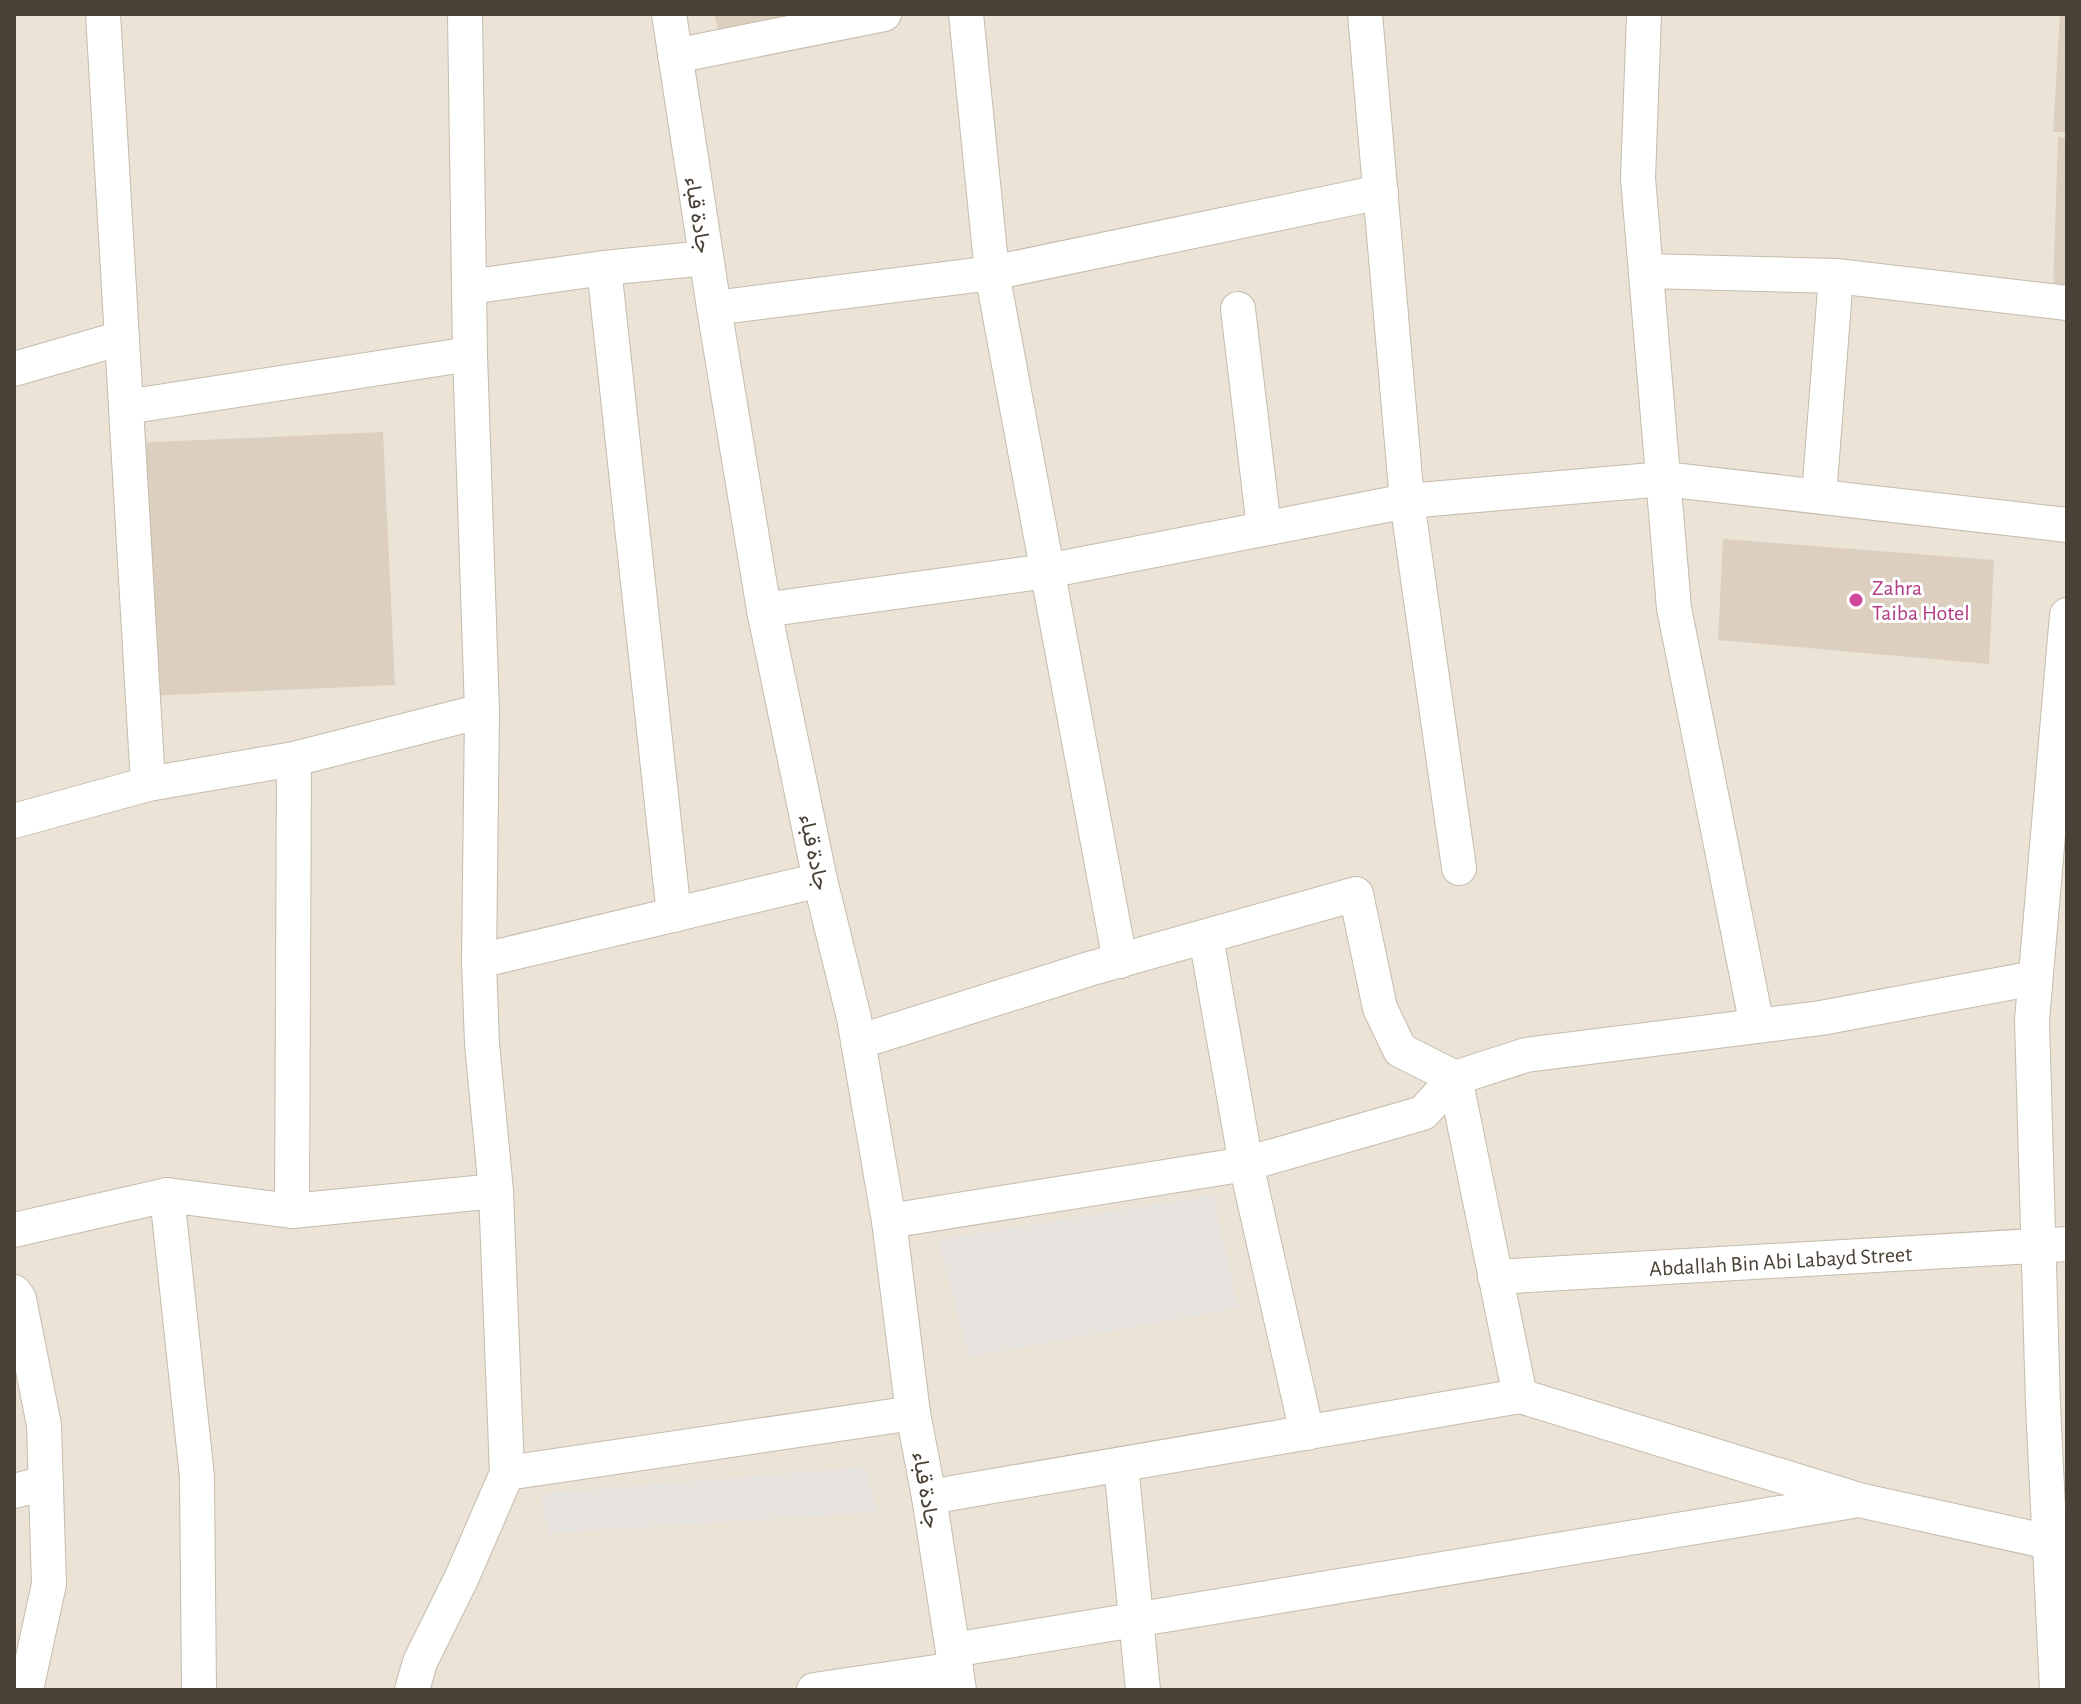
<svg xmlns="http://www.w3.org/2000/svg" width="2081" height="1704" font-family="'Alegreya Sans',Vazirmatn,sans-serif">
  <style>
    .residential { fill: #eae3d6 }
    .parking { fill: #e7e4e0 }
    .building { fill: #dccfbf }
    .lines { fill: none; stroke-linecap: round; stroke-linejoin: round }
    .street-casing { stroke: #c5bcac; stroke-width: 36 }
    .street { stroke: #fff; stroke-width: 34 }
    .hotel-dot { fill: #d1479c; stroke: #fff; stroke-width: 3 }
    .labels { text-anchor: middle; stroke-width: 6; stroke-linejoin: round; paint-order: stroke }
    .street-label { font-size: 22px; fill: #4a4136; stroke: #fff }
    .hotel-label { font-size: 22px; fill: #b23c85; stroke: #fff; text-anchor: start }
  </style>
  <rect width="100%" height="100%" fill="#f6f1e8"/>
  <rect class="residential" x="14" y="14" width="2053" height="1676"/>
  <g class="parking">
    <polygon points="1213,1195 1238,1308 969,1357 938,1240"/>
    <polygon points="865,1467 877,1512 548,1533 540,1494"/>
  </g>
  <g class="building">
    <polygon points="714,14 797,14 797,16 718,29"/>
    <polygon points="2060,14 2067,14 2067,132 2053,132"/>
    <polygon points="2058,137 2067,138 2067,291 2053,290"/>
    <polygon points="383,432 395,685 145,696 133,443"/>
    <polygon points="1723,539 1994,560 1989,664 1718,640"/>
  </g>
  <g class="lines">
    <defs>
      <g id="street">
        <polyline points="103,14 148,784"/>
        <polyline points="669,14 714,308 764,610 820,880 854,1018 889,1221 913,1413 929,1497 959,1690"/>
        <polyline points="966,14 992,273 1120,961"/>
        <polyline points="1365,14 1407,501 1459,868"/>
        <polyline points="1644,14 1638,178 1674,608 1757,1026"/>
        <polyline points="675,56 884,14"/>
        <polyline points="604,268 674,915"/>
        <polyline points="1646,271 1836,276 2067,303"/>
        <polyline points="469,287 604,268 706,258"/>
        <polyline points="714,308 992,273 1381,192"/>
        <polyline points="1238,309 1264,528"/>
        <polyline points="14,369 122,338"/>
        <polyline points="126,407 470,354"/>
        <polyline points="1819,496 1836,276"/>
        <polyline points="764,610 1047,571 1407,501 1664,479 2067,525"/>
        <polyline points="14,821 148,784 294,759 482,711"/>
        <polyline points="1206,937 1246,1164 1307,1433"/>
        <polyline points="479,961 820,880"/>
        <polyline points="858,1042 1089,969 1356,894 1380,1008 1400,1050 1455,1078 1520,1396 1859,1500 2067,1546"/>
        <polyline points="167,1195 197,1477 199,1690"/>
        <polyline points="292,1211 294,759"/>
        <polyline points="889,1221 1246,1164 1423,1113 1455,1078 1526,1055 1821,1018 2035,978"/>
        <polyline points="14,1230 167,1195 292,1211 496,1191"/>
        <path id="s1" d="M1495 1277 2067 1244"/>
        <polyline points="14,1292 19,1299 44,1425 49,1584 26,1690"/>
        <polyline points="1121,1465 1143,1690"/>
        <polyline points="507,1473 913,1413"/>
        <polyline points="14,1491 46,1483"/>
        <polyline points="929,1497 1520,1396"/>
        <polyline points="953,1650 1853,1501"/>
        <polyline points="412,1690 420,1662 462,1577 507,1473 496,1191 482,1044 479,961 482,711 470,354 465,14"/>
        <polyline points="814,1690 956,1669"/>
        <polyline points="2057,1690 2043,1405 2032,1020 2067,615"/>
      </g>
    </defs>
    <use href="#street" class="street-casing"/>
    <use href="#street" class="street"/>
  </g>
  <circle class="hotel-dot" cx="1856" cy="600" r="8"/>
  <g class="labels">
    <g class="street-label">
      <text transform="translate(699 215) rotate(81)" y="8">جادة قباء</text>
      <text transform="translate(815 852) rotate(78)" y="8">جادة قباء</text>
      <text dy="8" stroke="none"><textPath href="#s1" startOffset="286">Abdallah Bin Abi Labayd Street</textPath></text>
      <text transform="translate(927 1490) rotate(80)" y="8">جادة قباء</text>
    </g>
    <g class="hotel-label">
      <text x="1872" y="595">Zahra<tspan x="1872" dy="25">Taiba Hotel</tspan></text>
    </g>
  </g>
  <rect width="2081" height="1704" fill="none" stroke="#4a4136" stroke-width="32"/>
</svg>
